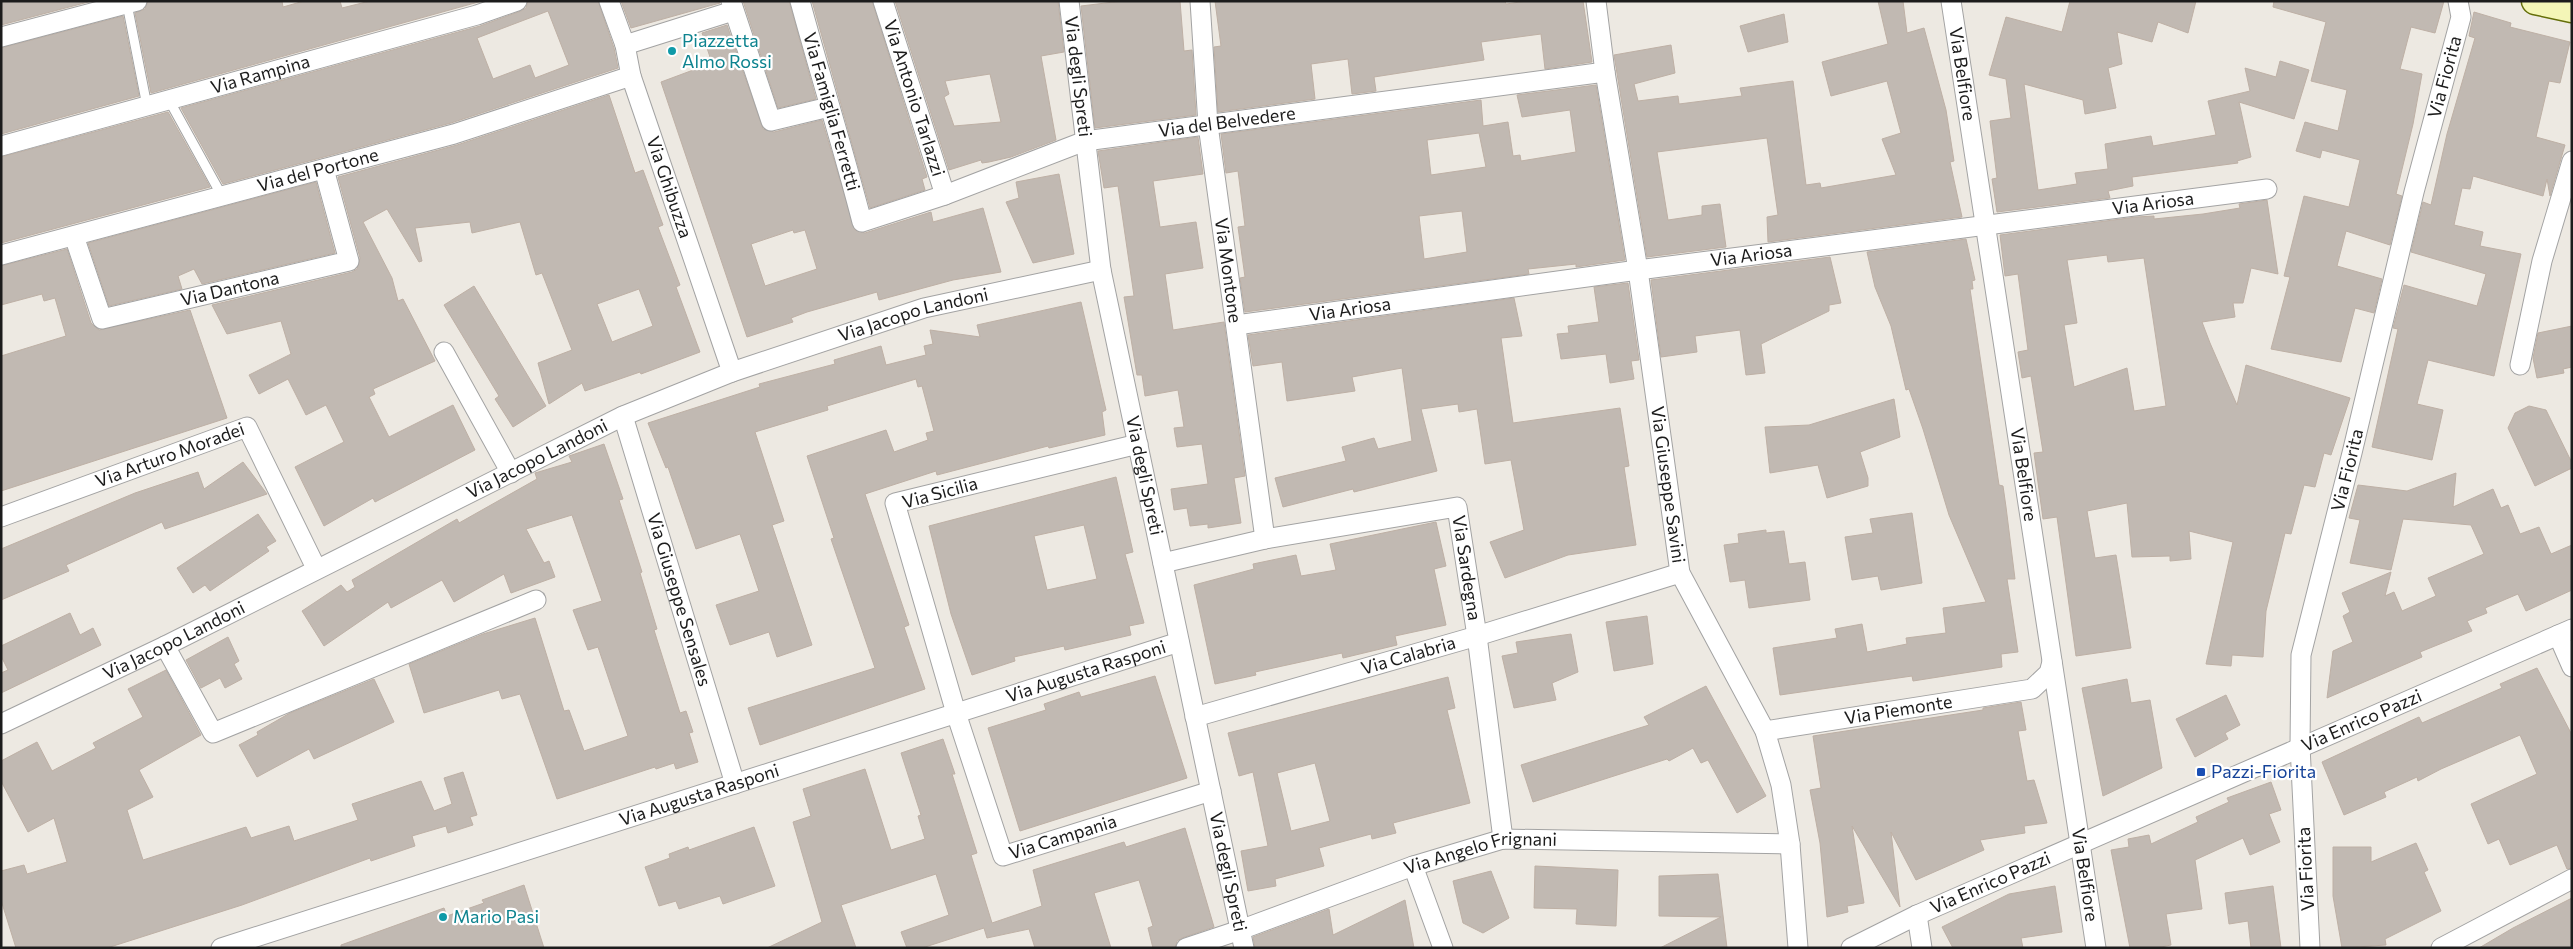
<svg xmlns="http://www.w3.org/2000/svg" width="2573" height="949" font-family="Commissioner,sans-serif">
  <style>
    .building { fill: #c1b9b2; stroke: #beb0a5; fill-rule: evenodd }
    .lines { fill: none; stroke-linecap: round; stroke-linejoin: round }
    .lane-casing { stroke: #a3a3a3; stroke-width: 11 }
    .street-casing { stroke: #a3a3a3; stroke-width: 21 }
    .secondary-casing { stroke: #646e09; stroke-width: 29 }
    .lane { stroke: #fff; stroke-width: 9 }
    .street { stroke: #fff; stroke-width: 19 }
    .secondary { stroke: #f4f6b7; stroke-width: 26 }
    .culture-dot { fill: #0f9aa8; stroke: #fff; stroke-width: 2 }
    .transit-dot { fill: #1a4fb4; stroke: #fff; stroke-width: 2 }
    .labels { text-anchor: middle; stroke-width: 4.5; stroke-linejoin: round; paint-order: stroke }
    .culture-label { font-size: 18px; fill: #0d838f; stroke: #fff; text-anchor: start }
    .street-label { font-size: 18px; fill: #1c1c1c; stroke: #fff }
    .transit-label { font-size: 18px; fill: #164399; stroke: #fff; text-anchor: start }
  </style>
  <rect width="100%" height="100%" fill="#ede9e2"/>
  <g class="building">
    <polygon points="1,1 92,1 1,25"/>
    <polygon points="148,1 282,1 283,7 304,1 340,1 342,8 370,1 482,1 151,93 135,13 145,9"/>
    <path d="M528 1H598L614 48 618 68 451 123 223 184 181 108 480 26 521 11 526 8ZM548 11 569 65 535 78 530 65 493 79 477 38Z"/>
    <polygon points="621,1 720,1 720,3 631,28"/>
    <polygon points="743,1 789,1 816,99 778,108"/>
    <polygon points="812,1 872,1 927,177 922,179 925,190 870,208"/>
    <path d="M895 1H1058L1064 52 1041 56 1056 140 1011 157 989 162 982 163 981 160 949 170ZM990 74 1001 122 954 126 944 97 949 94 945 81Z"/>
    <polygon points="1122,1 1180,1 1184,51 1192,50 1196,115 1095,128 1081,6"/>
    <polygon points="1215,1 1505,1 1506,4 1527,1 1583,1 1592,62 1545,69 1541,34 1481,42 1484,60 1374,77 1376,91 1352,94 1348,59 1311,64 1315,99 1218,112 1214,47 1221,46"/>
    <polygon points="1878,1 1903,1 1907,33 1924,28 1946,110 1954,161 1950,162 1962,217 1768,242 1767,217 1778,215 1767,138 1657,152 1668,220 1702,215 1702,206 1720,204 1726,247 1647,257 1614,55 1671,45 1675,73 1634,84 1638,101 1678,96 1679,104 1742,96 1740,88 1793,81 1806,185 1820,183 1821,188 1896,175 1882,139 1901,133 1887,81 1831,96 1822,62 1888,44"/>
    <polygon points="2070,1 2196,1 2188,33 2158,22 2152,42 2117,32 2122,64 2108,68 2116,108 2085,114 2083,100 2024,84 2038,190 2077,184 2075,173 2108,169 2105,144 2151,136 2153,146 2216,135 2208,101 2250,91 2245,68 2276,77 2280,61 2309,70 2294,119 2239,102 2251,157 2237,161 2238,163 2132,177 2133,186 2108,191 2110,198 1997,212 1992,179 1997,178 1990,121 2011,118 2006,79 1989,75 2006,17 2062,32"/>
    <polygon points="2274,1 2444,1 2435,33 2411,27 2400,69 2422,74 2413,124 2396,194 2402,196 2390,245 2346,231 2337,266 2382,279 2374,313 2355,308 2341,362 2271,349 2290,277 2284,276 2304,196 2349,207 2360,160 2322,150 2320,158 2296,151 2305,122 2338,131 2347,90 2311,81 2326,22 2273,7"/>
    <polygon points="2474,12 2511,23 2510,27 2570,42 2560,83 2549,81 2536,137 2565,145 2550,196 2547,179 2543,196 2473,176 2470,189 2462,188 2454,225 2483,232 2480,246 2521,254 2494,376 2428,360 2417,404 2443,410 2432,460 2372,447 2398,329 2393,328 2404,285 2477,306 2486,274 2411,252 2423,202 2431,205 2447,134 2475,38 2469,36"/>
    <polygon points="1784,14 1788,42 1748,52 1740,26"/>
    <polygon points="123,16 139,96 1,134 1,48"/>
    <path d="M727 25 763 129 774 132 822 120 855 230 865 233 931 212 933 222 983 208 1001 272 953 280 879 300 877 292 807 312 791 318 793 322 747 337 661 82 712 63 702 33ZM793 230 794 233 805 230 817 269 765 286 751 244Z"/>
    <path d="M1596 85 1625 260 1576 267V264L1528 269 1529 274 1245 312 1240 278 1245 277 1238 227 1245 226 1238 171 1226 173 1221 134 1481 100 1483 126 1508 122 1513 156 1520 155 1521 161 1576 152 1570 110 1522 117 1517 95ZM1479 133 1486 167 1431 175 1427 140ZM1462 211 1467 252 1424 259 1419 216Z"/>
    <path d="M609 95 635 173 643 170 663 225 658 227 680 285 676 287 700 352 641 374 640 372 585 391 582 383 549 404 538 363 572 350 542 273 536 275 520 222 472 233 470 222 415 228 422 261 419 262 387 209 363 222 392 278 398 301 403 299 435 361 373 389 375 394 369 397 389 437 453 405 475 450 375 502 373 498 324 526 295 467 344 442 326 405 306 415 288 379 259 394 249 375 291 354 281 321 227 334 212 305 352 272 357 269 360 258 338 177 457 145ZM639 289 653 326 612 342 597 304Z"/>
    <polygon points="168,112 210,187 1,243 1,157"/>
    <polygon points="1198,137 1203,174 1153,181 1160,227 1196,222 1203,268 1165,274 1173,330 1224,322 1245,476 1234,478 1241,523 1208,528 1208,524 1190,526 1187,508 1174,510 1171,489 1208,484 1202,444 1177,447 1174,428 1184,427 1178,390 1145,396 1142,375 1137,375 1124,297 1134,296 1118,186 1104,188 1098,151"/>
    <polygon points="1059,174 1074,254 1033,263 1006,202 1019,198 1016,182"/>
    <polygon points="316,182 335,253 202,284 194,269 178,276 182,289 109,306 88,243"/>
    <path d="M2267 200 2278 274 2251 268 2243 303H2233L2235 317 2202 322 2210 343 2237 405 2246 365 2350 398 2331 455 2324 453 2315 487 2304 485 2291 534 2285 533 2266 611 2263 657 2232 655 2231 666 2206 664 2233 542 2189 531 2191 559 2170 561V556L2132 557 2127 503 2087 511 2095 558 2116 555 2131 648 2076 656 2057 517 2043 519 2034 453 2043 452 2031 376 2022 378 2018 352 2028 350 2018 274 2005 276 2000 235 2136 217 2154 216V219L2203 214 2240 208 2239 204ZM2107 255 2108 262 2144 258 2166 406 2134 411 2127 368 2074 387 2064 325 2077 323 2067 260Z"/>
    <polygon points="1966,239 1975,280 1972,281 1973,289 1970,289 1999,485 2003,486 2006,507 2015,579 2007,579 2018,652 2001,654 2002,667 1913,681 1912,676 1780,695 1773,648 1837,638 1835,629 1862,624 1867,652 1907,644 1906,638 1946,633 1943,608 1986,602 1949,515 1923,429 1909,389 1906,390 1891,326 1875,287 1867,252"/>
    <polygon points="67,249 91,323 99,330 190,310 227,418 1,491 1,356 66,336 55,298 44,301 42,294 1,305 1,266"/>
    <polygon points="1830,257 1841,303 1829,305 1829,311 1761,344 1765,373 1746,375 1740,330 1695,336 1697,352 1661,357 1651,280"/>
    <polygon points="1628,283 1639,360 1631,361 1634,379 1610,383 1606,354 1561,359 1557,334 1569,333 1568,326 1599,322 1594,287"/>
    <polygon points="474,286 546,406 513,427 495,399 499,396 444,305"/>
    <polygon points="1514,298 1522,336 1501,338 1513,423 1620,408 1629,466 1624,467 1636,545 1568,555 1505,578 1490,542 1524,530 1511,460 1485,464 1477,409 1459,412 1458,404 1421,409 1437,471 1354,492 1353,489 1283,507 1275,478 1346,461 1342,447 1374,438 1378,449 1412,441 1402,368 1352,377 1355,391 1287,401 1282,362 1253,366 1248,335"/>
    <polygon points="1081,302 1106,410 1102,412 1105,435 1049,448 1048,446 937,475 936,471 865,494 909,625 904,627 925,689 760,745 748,708 875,668 831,539 834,538 807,456 886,430 894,452 928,440 926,433 934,431 922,386 918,387 916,379 827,406 828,410 755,432 784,521 772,525 812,645 777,657 769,632 730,645 716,605 759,591 740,534 696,549 668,467 666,468 648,423 760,387 759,384 835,364 834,360 881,346 886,365 926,355 924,346 933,344 930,330 980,337 977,325"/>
    <polygon points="2572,326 2572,367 2563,369 2564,373 2537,378 2533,358 2538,333"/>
    <polygon points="1894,399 1900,437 1860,452 1868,478 1868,486 1827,498 1818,465 1770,473 1765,427 1809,425"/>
    <polygon points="2529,406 2546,410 2572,463 2572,468 2535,486 2508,428 2515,413"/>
    <polygon points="604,444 623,499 619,500 642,572 640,573 657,629 654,630 680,713 686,711 693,732 689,733 698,762 676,769 674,763 656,769 655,767 557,799 520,694 502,699 499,690 424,713 409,664 483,634 535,618 564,711 569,710 584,751 628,736 598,647 588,650 573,610 602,601 572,515 526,529 544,563 549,561 555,577 511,593 504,574 454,602 442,580 391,608 388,602 324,646 302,611 341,585 347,592 355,587 352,580 457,519 459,523 537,479 535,473 572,462 569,456"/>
    <polygon points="243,462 267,494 165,529 162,522 66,565 69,571 1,600 1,549 135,493 198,472 204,489"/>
    <polygon points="2456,473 2453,507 2493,489 2501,508 2508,505 2520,534 2539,527 2551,554 2572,545 2572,590 2526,611 2518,594 2485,608 2487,613 2467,621 2472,631 2420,652 2422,657 2327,698 2333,651 2353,642 2343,616 2350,612 2342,593 2391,572 2385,596 2394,592 2402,611 2436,596 2428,578 2484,554 2471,525 2403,519 2391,570 2350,563 2360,520 2349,518 2358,485 2407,491"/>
    <path d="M1116 477 1133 552 1125 554 1144 623 1129 626 1131 635 1065 650 1064 646 1014 657 1015 661 972 675 951 614 929 526ZM1084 525 1097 579 1047 590 1034 536Z"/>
    <polygon points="1912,513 1922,583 1881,590 1878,576 1852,580 1845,537 1873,533 1870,519"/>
    <polygon points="258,514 276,541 266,547 269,551 210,591 205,585 193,593 177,568"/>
    <polygon points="1436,522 1446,566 1434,569 1446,625 1395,636 1397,645 1343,658 1342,653 1255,672 1256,675 1215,684 1194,585 1254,569 1253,564 1296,555 1301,576 1336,570 1330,544"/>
    <polygon points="1766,530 1766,533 1784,531 1789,564 1805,562 1810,600 1749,608 1745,580 1730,582 1724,545 1739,543 1738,534"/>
    <polygon points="70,613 80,635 93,628 101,645 1,693 1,673 8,670 1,656 1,646"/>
    <polygon points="1647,616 1653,664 1614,671 1606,622"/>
    <polygon points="1571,634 1578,672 1552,683 1556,700 1514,708 1502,656 1518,653 1516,642"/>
    <polygon points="228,637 239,661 234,664 242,679 225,688 220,678 201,688 186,660"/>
    <polygon points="2537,668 2572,735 2572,868 2567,869 2557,845 2510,865 2499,839 2488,844 2471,804 2537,774 2520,735 2441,769 2418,781 2417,777 2384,792 2386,797 2344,815 2322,762 2419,717 2422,723 2502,688 2500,684"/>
    <polygon points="166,670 201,735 139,770 153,797 127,810 143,860 246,827 251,838 289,826 294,841 358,820 352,804 421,781 434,811 452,804 444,778 463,772 477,815 470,817 473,825 448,833 446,826 412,836 415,846 371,861 370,858 242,905 107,948 16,948 1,900 1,871 24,865 27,874 67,862 54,818 28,832 1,781 1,761 37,742 52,771 96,748 93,743 143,717 128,689"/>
    <polygon points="1155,676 1187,778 1020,831 988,728 1046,710 1044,704 1079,692 1081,697"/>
    <path d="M1448 677 1455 708 1447 710 1470 803 1393 823 1396 833 1372 839 1371 834 1319 848 1324 866 1275 879 1276 886 1248 891 1241 851 1268 846 1253 772 1239 776 1228 733ZM1315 763 1330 821 1291 831 1277 773Z"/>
    <polygon points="374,679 394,722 314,759 309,749 257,777 239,745 258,735 257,732 290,713"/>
    <polygon points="2127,679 2131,703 2150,700 2162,768 2103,796 2082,688"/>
    <polygon points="1706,686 1766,796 1737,813 1708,760 1701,763 1693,748 1669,761 1667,759 1533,802 1521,765 1649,725 1644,717"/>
    <polygon points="2226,695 2240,725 2225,733 2228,739 2195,757 2176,719"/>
    <polygon points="2021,702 2026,730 2018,731 2027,781 2034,780 2047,823 2024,826 2025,833 1980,840 1984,850 1916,880 1891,832 1900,907 1852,826 1864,903 1847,906 1848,912 1827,917 1820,843 1810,790 1821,788 1813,736 1983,710 1983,708"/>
    <polygon points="943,739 955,774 952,774 977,853 971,855 992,923 1042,906 1033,870 1124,842 1126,847 1185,828 1214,927 1182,938 1177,941 1175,948 1153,948 1148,928 1153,926 1139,880 1094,893 1111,948 1035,948 1029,929 987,938 984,928 922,948 907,948 901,932 949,915 936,874 841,905 856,948 767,948 822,922 793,822 811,816 803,789 865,769 891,850 925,839 918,816 921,815 901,753"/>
    <polygon points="2271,782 2281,810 2269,814 2280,842 2250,855 2243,838 2195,860 2202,909 2166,914 2171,945 2156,948 2130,948 2111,850 2129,847 2128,839 2149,835 2151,844 2198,822 2196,817 2229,802 2227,798"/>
    <polygon points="754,827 775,886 723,904 720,896 679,909 676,901 659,906 645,867 670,858 669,854 688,847 689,850"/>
    <polygon points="2416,843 2428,870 2424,872 2441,911 2385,939 2386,945 2342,948 2333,896 2333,847 2371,847 2371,862"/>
    <polygon points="1535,866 1618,870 1616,926 1576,924 1577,909 1534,908"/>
    <polygon points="1491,871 1509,918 1483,933 1463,923 1453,881"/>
    <polygon points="1718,874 1727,948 1660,948 1721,917 1659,916 1659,876"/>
    <polygon points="524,885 544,948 341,948 341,945 444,908 447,916 484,903 482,900"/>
    <polygon points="2055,886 2062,932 2021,938 2023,948 1953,948 1942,927 2009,894"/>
    <polygon points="2273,886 2281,948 2251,948 2248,921 2229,924 2225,893"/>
    <polygon points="2572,898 2572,948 2479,948 2513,928"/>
    <polygon points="1405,900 1414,948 1255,948 1253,937 1329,909 1333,935"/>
  </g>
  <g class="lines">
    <defs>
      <g id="lane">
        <polyline points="127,4 147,106"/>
        <polyline points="169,100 222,196"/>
      </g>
      <g id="street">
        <path id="s1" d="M609 1 625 45 631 76 732 372"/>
        <polyline points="731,1 771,121 829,107"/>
        <path id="s2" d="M800 1C820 75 843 148 862 222L945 195 1085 141 1605 72"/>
        <path id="s3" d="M883 1 945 195"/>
        <path id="s4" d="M1069 1 1101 270 1244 948"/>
        <path id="s5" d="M1200 1 1208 125 1265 539"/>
        <path id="s6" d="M1596 1 1605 72 1638 270 1680 573 1765 731 1781 785 1790 844 1798 948"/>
        <path id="s7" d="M1951 1 2096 948"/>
        <polyline points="1,37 137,1"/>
        <polyline points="625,45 733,11"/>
        <path id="s8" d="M1 146 477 15 517 1"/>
        <path id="s9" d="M74 236 102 319 349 261 324 169"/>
        <path id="s10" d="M1 255 454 134 631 76"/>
        <path id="s11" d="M1236 325 1638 270 2267 189"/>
        <polyline points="444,352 511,473"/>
        <polyline points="2520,365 2542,261 2572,161"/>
        <path id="s12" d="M623 416 735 784"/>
        <path id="s13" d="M1138 444 895 503 956 713 1003 856 1211 791"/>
        <path id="s14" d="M1 517 247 427 316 568"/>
        <path id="s15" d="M1163 563 1265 539 1457 507 1477 636 1503 839"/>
        <polyline points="2558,635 2572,667"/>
        <polyline points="165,646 213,733 536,600"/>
        <path id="s16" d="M1195 717 1477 636 1680 573"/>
        <path id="s17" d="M1 724 165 646 623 416 732 372 924 308 1101 270"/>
        <path id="s18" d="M1765 731 2032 689 2049 673 2052 662"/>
        <polyline points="1413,866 1443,948"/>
        <polyline points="1917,915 1922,948"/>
        <path id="s19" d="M221 948 1179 642"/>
        <path id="s20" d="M1186 948 1240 930 1413 866 1503 839 1790 844"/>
        <path id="s21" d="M1851 948 1917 915 2572 629"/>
        <path id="s22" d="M2310 948 2300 746 2301 655 2352 453 2414 192 2461 17 2458 1"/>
        <polyline points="2441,948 2572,879"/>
      </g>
      <polyline id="secondary" points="2535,1 2572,9"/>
    </defs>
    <use href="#lane" class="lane-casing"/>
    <use href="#street" class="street-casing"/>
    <use href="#secondary" class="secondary-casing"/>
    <use href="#lane" class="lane"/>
    <use href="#street" class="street"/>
    <use href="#secondary" class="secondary"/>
  </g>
  <g class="culture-dot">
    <circle cx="672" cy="51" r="5"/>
    <circle cx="443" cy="917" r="5"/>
  </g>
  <rect class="transit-dot" x="2196" y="767" width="10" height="10" rx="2.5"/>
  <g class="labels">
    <g class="culture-label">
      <text x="682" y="47">Piazzetta<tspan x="682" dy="21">Almo Rossi</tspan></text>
      <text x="453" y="923">Mario Pasi</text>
    </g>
    <g class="street-label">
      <text dy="6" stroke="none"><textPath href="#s7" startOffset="74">Via Belfiore</textPath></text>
      <text dy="6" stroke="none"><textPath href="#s8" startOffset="269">Via Rampina</textPath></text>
      <text dy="6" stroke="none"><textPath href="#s4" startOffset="76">Via degli Spreti</textPath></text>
      <text dy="6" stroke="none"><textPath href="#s22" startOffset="889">Via Fiorita</textPath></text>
      <text dy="6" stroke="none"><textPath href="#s3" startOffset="102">Via Antonio Tarlazzi</textPath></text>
      <text dy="6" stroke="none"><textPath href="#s2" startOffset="115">Via Famiglia Ferretti</textPath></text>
      <text dy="6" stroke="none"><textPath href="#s2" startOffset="610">Via del Belvedere</textPath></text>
      <text dy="6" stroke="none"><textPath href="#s10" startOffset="328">Via del Portone</textPath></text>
      <text dy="6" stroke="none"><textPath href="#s1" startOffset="196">Via Ghibuzza</textPath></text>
      <text dy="6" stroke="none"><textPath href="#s11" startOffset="925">Via Ariosa</textPath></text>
      <text dy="6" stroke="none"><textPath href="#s11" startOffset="520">Via Ariosa</textPath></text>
      <text dy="6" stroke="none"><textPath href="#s5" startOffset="271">Via Montone</textPath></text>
      <text dy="6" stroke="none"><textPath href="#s9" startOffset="219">Via Dantona</textPath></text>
      <text dy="6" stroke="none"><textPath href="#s11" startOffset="115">Via Ariosa</textPath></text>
      <text dy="6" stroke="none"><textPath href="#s17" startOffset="1002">Via Jacopo Landoni</textPath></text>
      <text dy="6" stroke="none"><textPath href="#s14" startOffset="180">Via Arturo Moradei</textPath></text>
      <text dy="6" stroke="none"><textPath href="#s17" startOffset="598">Via Jacopo Landoni</textPath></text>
      <text dy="6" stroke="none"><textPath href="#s22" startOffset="484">Via Fiorita</textPath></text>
      <text dy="6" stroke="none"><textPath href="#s7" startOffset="479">Via Belfiore</textPath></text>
      <text dy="6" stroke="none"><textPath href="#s4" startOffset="481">Via degli Spreti</textPath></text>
      <text dy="6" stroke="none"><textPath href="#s6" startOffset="489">Via Giuseppe Savini</textPath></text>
      <text transform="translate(940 493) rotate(-15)" y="6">Via Sicilia</text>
      <text dy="6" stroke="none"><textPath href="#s15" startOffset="361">Via Sardegna</textPath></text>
      <text dy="6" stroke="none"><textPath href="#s12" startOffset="192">Via Giuseppe Sensales</textPath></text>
      <text dy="6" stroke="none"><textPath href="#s17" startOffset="192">Via Jacopo Landoni</textPath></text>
      <text dy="6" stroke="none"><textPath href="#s16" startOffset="222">Via Calabria</textPath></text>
      <text dy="6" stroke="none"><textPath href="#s19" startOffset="908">Via Augusta Rasponi</textPath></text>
      <text dy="6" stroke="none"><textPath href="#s18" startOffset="135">Via Piemonte</textPath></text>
      <text dy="6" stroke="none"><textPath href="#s21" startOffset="559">Via Enrico Pazzi</textPath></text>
      <text dy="6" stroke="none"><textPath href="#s19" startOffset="502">Via Augusta Rasponi</textPath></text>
      <text dy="6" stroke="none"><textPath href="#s13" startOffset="682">Via Campania</textPath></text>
      <text dy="6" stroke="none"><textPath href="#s20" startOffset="311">Via Angelo Frignani</textPath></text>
      <text transform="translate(2306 869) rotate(-93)" y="6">Via Fiorita</text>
      <text dy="6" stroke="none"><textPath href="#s4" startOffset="886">Via degli Spreti</textPath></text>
      <text dy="6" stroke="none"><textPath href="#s7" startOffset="884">Via Belfiore</textPath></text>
      <text dy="6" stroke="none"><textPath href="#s21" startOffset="154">Via Enrico Pazzi</textPath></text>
    </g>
    <g class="transit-label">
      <text x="2211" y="778">Pazzi-Fiorita</text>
    </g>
  </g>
  <rect width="2573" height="949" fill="none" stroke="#1c1c1c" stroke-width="5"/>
</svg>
